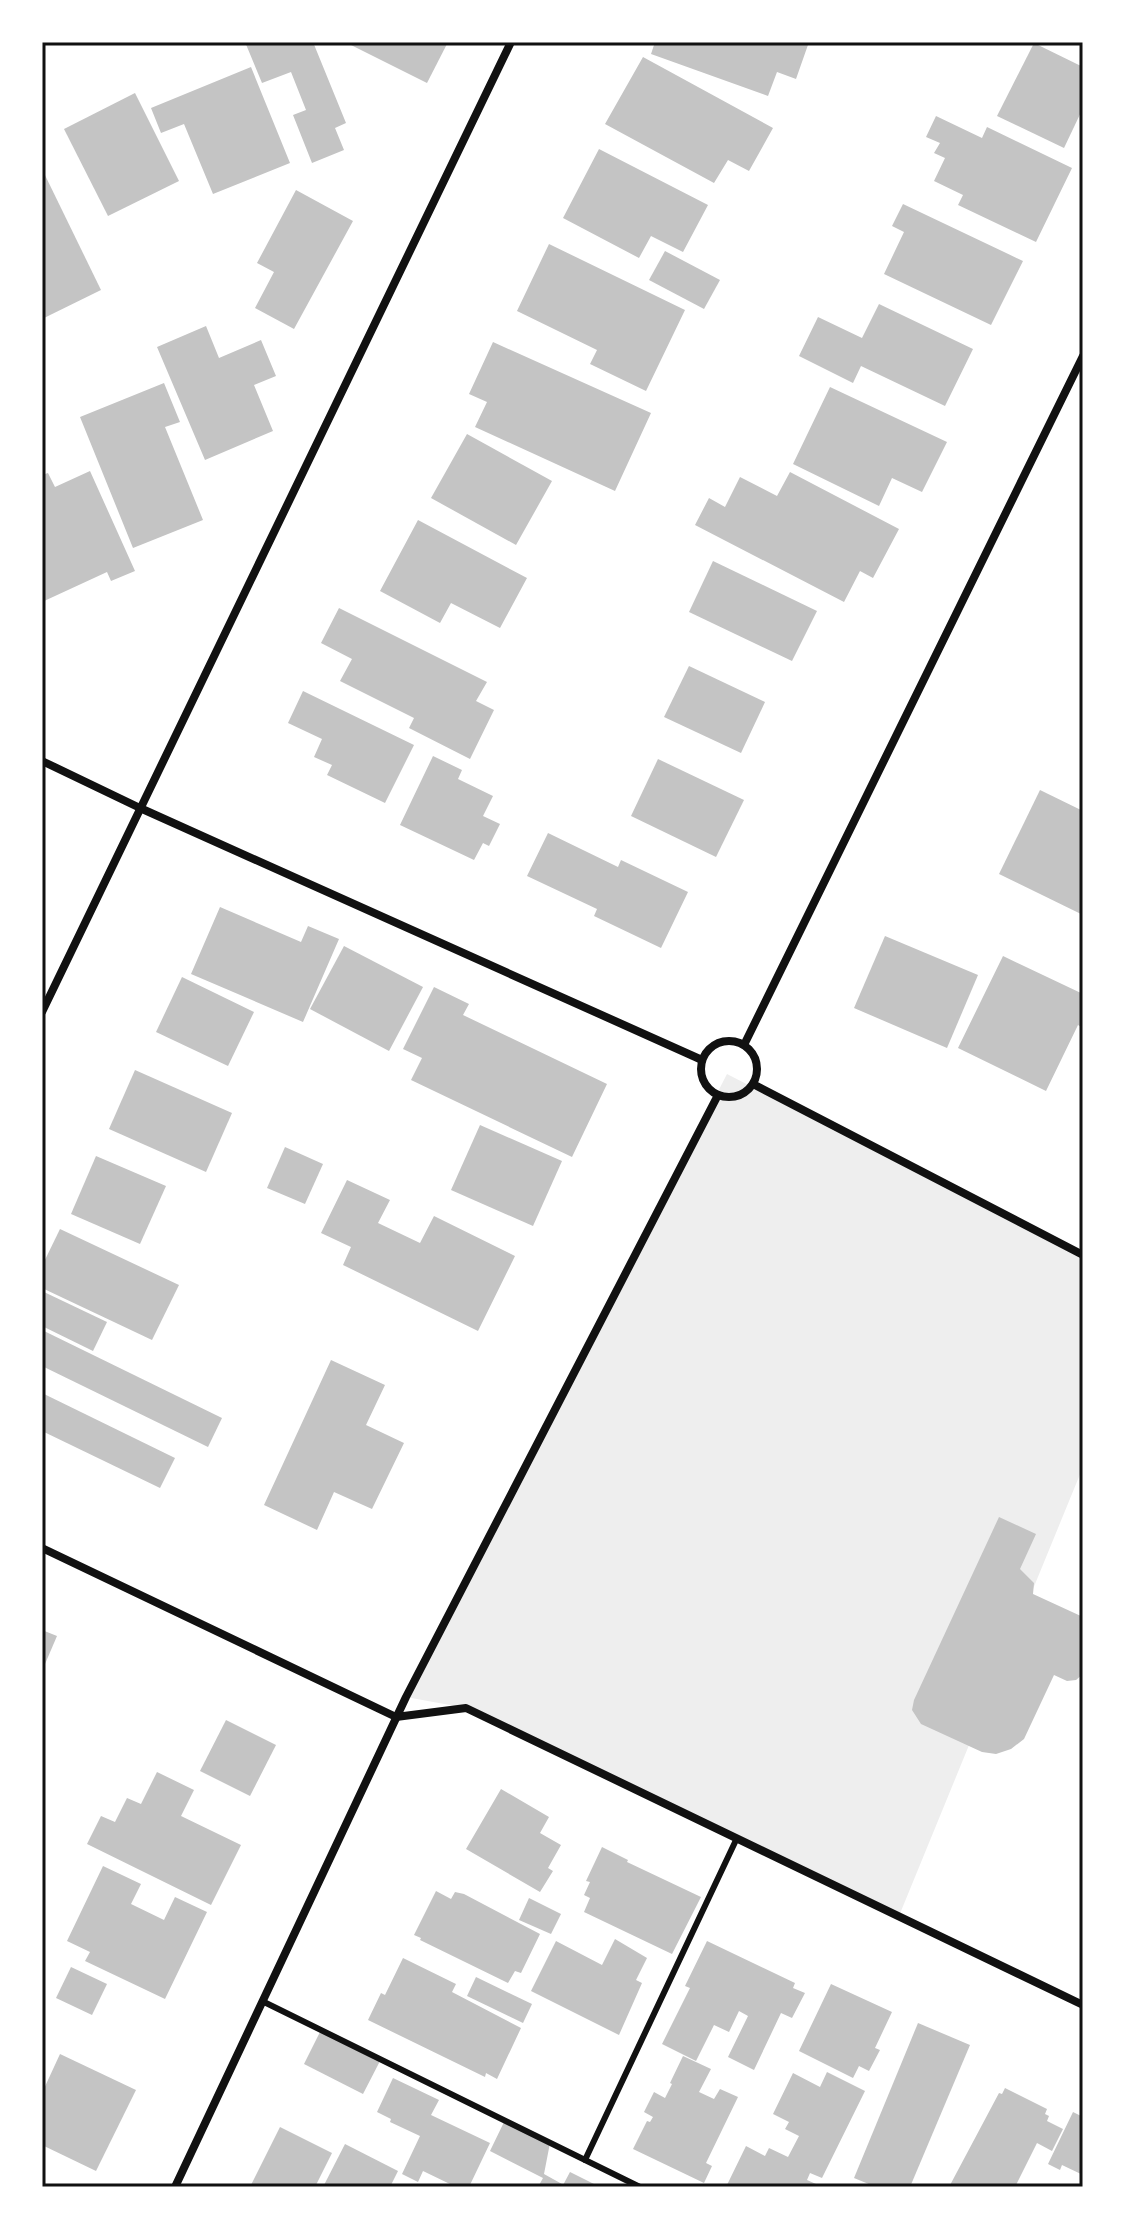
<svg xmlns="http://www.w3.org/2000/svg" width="1125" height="2229" font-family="'Alegreya Sans',sans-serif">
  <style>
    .green { fill: #eee }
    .building { fill: #c4c4c4 }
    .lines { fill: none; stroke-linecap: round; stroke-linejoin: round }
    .service { stroke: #111; stroke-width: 6 }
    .minor { stroke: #111; stroke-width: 8 }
    .neatline { fill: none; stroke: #111; stroke-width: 3 }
  </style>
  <rect width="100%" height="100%" fill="#fff"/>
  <polygon class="green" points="727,1074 1083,1256 1083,1467 899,1916 466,1708 406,1697"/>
  <g class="building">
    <polygon points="245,42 313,42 346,123 335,128 344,150 312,163 293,115 306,110 291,72 262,83"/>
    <polygon points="345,42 448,42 427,83"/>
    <polygon points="655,42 809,42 796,79 777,72 768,96 651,54"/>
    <polygon points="1034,43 1083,67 1083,108 1064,148 997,116"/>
    <polygon points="643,57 773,128 749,171 728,160 714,183 605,124"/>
    <polygon points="251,67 290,163 213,194 184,124 161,133 151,108"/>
    <polygon points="135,93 179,181 108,216 64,129"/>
    <polygon points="936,116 982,138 987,127 1072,168 1036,242 958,205 963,195 934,181 945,158 934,153 940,143 926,137"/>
    <polygon points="599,149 708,205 683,252 651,236 639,258 563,218"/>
    <polygon points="42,169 101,290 42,319"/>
    <polygon points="296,190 353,221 294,329 255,308 274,272 257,263"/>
    <polygon points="903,204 1023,261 991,325 884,274 904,232 892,226"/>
    <polygon points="549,244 685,310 646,391 590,364 597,350 517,311"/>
    <polygon points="665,251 720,280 704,309 649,280"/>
    <polygon points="879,304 973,349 945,406 861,366 853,383 799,356 818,317 862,338"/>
    <polygon points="206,326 219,358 261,340 276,376 254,385 273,431 205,460 157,347"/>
    <polygon points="493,342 651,413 615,491 475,427 487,402 469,394"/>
    <polygon points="164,383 180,422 165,427 203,520 133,548 80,417"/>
    <polygon points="830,387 947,442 922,492 892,478 879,506 793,464"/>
    <polygon points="467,434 552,481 516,545 431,498"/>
    <polygon points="90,471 135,571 111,581 107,572 42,602 42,475 48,473 55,487"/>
    <polygon points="790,472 899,529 873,578 860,571 844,602 695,525 709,498 725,507 740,477 777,496"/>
    <polygon points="418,520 527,578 500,628 451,603 440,623 380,591"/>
    <polygon points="713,561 817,611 792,661 689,612"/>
    <polygon points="339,608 487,682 476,701 494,710 470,759 409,728 414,718 340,681 352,659 321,643"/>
    <polygon points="689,666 765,702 741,753 664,717"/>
    <polygon points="303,691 414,745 385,803 327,775 332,765 314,757 322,739 288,723"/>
    <polygon points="433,756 462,770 458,779 493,796 483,816 500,824 489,846 483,843 474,860 400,825"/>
    <polygon points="658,759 744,800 716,857 631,816"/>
    <polygon points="1040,790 1083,811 1083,915 999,874"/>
    <polygon points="548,833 618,867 621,860 688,892 661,948 594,916 597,909 527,876"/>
    <polygon points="220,907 301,942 308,926 339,939 303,1022 191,974"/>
    <polygon points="885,936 978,975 947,1048 854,1008"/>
    <polygon points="344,946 423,987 389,1051 310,1009"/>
    <polygon points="1003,956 1083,994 1083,1028 1078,1025 1046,1091 958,1048"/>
    <polygon points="182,977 254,1012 228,1066 156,1032"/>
    <polygon points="434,987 469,1004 463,1015 607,1084 572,1157 411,1080 422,1058 403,1049"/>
    <polygon points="135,1070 232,1113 206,1172 109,1129"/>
    <polygon points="480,1125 562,1161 533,1226 451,1190"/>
    <polygon points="285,1147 323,1164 305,1204 267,1188"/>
    <polygon points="96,1156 166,1186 140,1244 71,1214"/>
    <polygon points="347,1180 390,1200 378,1223 420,1243 434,1216 515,1256 478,1331 343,1265 351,1247 321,1233"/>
    <polygon points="60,1229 179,1285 152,1340 42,1288 42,1266"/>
    <polygon points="44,1292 107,1322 93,1351 42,1326 42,1297"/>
    <polygon points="42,1330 222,1418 208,1447 42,1366"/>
    <polygon points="331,1360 385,1385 366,1425 404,1443 372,1509 334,1492 317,1530 264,1505"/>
    <polygon points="42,1393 175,1458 160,1488 42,1431"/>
    <polygon points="999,1517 1036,1534 1020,1569 1034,1583 1033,1594 1083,1617 1083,1674 1076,1680 1067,1681 1054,1675 1024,1739 1011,1749 996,1754 982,1752 921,1724 912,1710 914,1700"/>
    <polygon points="42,1630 57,1636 42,1671"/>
    <polygon points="226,1720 276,1745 250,1796 200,1771"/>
    <polygon points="157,1772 194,1790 181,1816 241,1845 211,1905 87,1844 101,1816 115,1822 127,1798 141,1804"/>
    <polygon points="501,1789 549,1817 540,1833 561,1845 548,1868 553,1871 540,1892 466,1849"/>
    <polygon points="602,1847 628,1860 627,1862 701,1897 672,1954 584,1912 590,1898 584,1895 590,1882 586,1881"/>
    <polygon points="103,1866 141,1884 131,1904 164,1920 175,1897 207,1912 165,1999 85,1961 90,1952 67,1941"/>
    <polygon points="436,1891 451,1899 455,1892 464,1894 540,1934 521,1973 515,1971 508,1983 420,1940 421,1938 414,1935"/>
    <polygon points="529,1898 561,1914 551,1934 519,1920"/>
    <polygon points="615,1939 647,1958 636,1980 642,1983 619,2035 531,1991 556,1941 602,1965"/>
    <polygon points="707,1941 795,1983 793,1988 805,1993 792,2018 781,2013 754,2070 728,2057 748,2016 739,2011 729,2032 714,2025 696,2061 662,2044 690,1988 685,1986"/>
    <polygon points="403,1958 456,1984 452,1992 521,2028 497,2079 486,2073 485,2077 368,2020 381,1993 385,1995"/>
    <polygon points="71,1967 107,1984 92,2015 56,1998"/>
    <polygon points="476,1977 532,2004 523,2023 467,1996"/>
    <polygon points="831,1984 892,2012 875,2048 880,2050 869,2071 859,2066 853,2078 799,2051"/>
    <polygon points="918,2023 970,2045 910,2187 876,2187 854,2178"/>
    <polygon points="321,2030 380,2061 363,2094 304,2064"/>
    <polygon points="60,2054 136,2090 96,2171 42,2145 42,2093"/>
    <polygon points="683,2056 711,2069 699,2092 714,2099 720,2089 738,2097 706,2163 712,2166 704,2183 633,2149 647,2121 650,2122 653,2117 644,2112 654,2092 665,2098 672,2084 670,2083"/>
    <polygon points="827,2072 865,2091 822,2178 810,2173 807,2180 816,2184 815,2187 726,2187 746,2146 765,2156 769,2148 788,2157 799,2136 785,2129 789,2122 773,2114 793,2073 820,2087"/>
    <polygon points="393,2078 439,2100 431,2115 490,2143 469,2187 451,2187 452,2185 423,2171 418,2182 402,2174 420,2136 390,2122 391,2119 377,2112"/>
    <polygon points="1005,2088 1047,2109 1045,2114 1049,2116 1047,2121 1063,2129 1052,2151 1037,2143 1015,2187 949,2187 999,2093 1002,2094"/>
    <polygon points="1083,2110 1083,2175 1062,2165 1060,2170 1048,2164 1073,2112 1081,2116"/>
    <polygon points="505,2120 550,2143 544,2174 562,2184 561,2187 538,2187 543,2178 490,2151"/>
    <polygon points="280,2127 332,2153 315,2187 250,2187"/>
    <polygon points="345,2144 398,2171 390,2187 323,2187"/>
    <polygon points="570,2172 600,2187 562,2187"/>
  </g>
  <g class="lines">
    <g class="service">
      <polyline points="262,2001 640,2187"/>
      <polyline points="585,2160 737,1838"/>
    </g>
    <g class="minor">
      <polyline points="42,761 140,808 702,1060"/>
      <polyline points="42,1012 511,42"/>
      <circle cx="729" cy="1069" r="28"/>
      <polyline points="744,1045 1083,356"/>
      <polyline points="753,1084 1083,1255"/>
      <polyline points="42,1548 396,1717 466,1708 1083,2005"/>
      <polyline points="175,2187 406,1697 718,1095"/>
    </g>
  </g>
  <rect width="1125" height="2229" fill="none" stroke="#ffffff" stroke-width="88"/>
  <rect x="44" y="44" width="1037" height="2141" class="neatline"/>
</svg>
